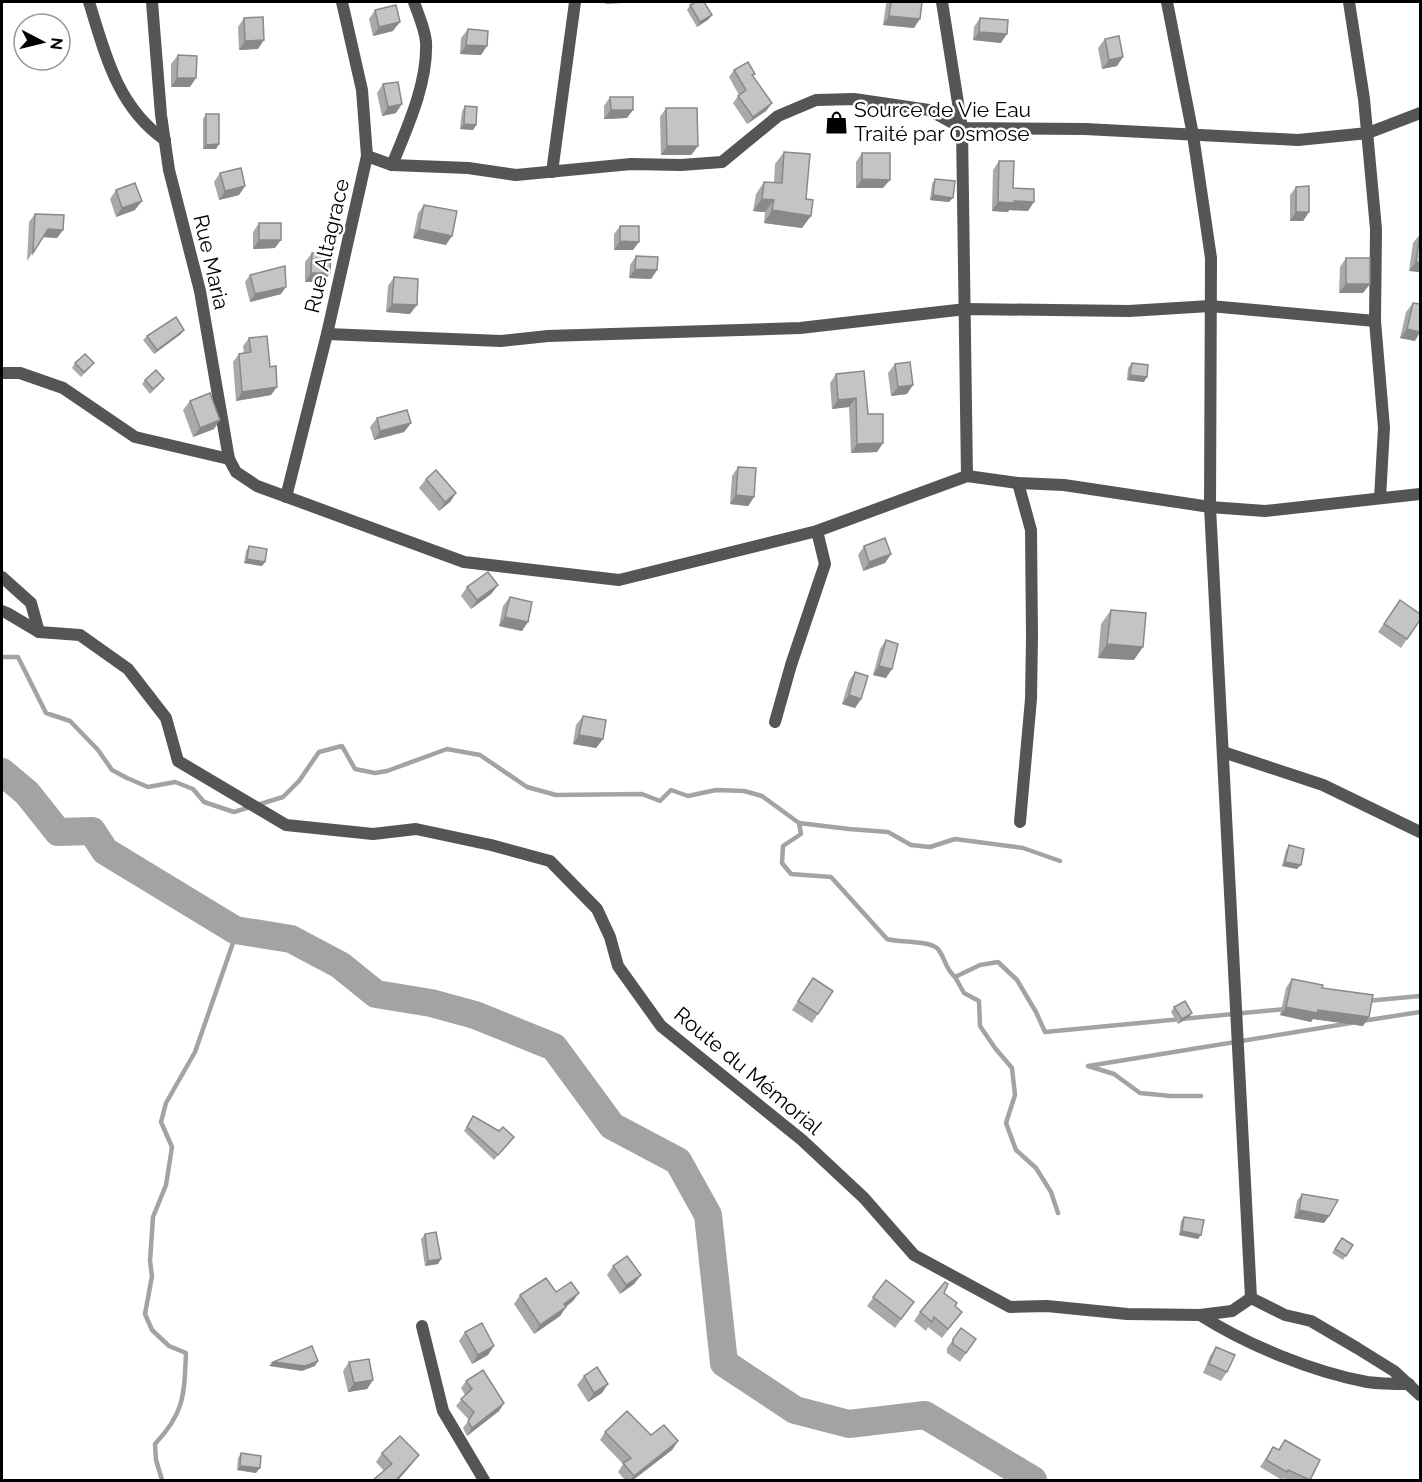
<svg xmlns="http://www.w3.org/2000/svg" width="1422" height="1482" font-family="Raleway,sans-serif">
  <style>
    .lines { fill: none; stroke-linecap: round; stroke-linejoin: round }
    .stream { stroke: #a3a3a3; stroke-width: 4.5 }
    .river { stroke: #a3a3a3; stroke-width: 28 }
    .street { stroke: #555; stroke-width: 12 }
    .wall { fill: #a9a9a9 }
    .shaded-wall { fill: #898989 }
    .building { fill: #c4c4c4; stroke: #898989; stroke-width: 1.5 }
    .labels { text-anchor: middle; stroke-width: 5; stroke-linejoin: round; paint-order: stroke }
    .poi-label { font-size: 21px; fill: #000; stroke: #fff; text-anchor: start }
    .street-label { font-size: 21px; fill: #000; stroke: #fff }
  </style>
  <rect width="100%" height="100%" fill="#fff"/>
  <g class="lines">
    <g class="stream">
      <path d="M2 657H18L46 713 70 721 98 750 112 770 127 778 148 787 175 782 193 789 204 802 234 812 283 797 299 781 319 752 342 746 355 769 375 773 387 771 447 749 480 755 527 787 556 795 642 794 660 801 671 790 688 796 716 790 744 791 762 796 799 823 801 834 783 846 782 863 791 874 831 877 887 939C900 943 929 940 938 949 946 959 944 967 955 977L980 965 998 962 1017 980 1036 1012 1045 1032 1286 1009"/>
      <polyline points="799,823 849,829 888,832 911,845 930,847 955,839 1023,848 1060,861"/>
      <polyline points="955,977 964,993 979,1001 980,1026 995,1048 1012,1068 1015,1095 1006,1123 1016,1150 1036,1168 1051,1192 1058,1213"/>
      <polyline points="1366,1001 1420,996"/>
      <polyline points="1362,1021 1420,1012"/>
      <polyline points="1201,1096 1171,1096 1140,1093 1114,1074 1088,1066 1351,1023"/>
      <path d="M162 1480 156 1460 155 1444C185 1412 184 1395 186 1353L169 1346 152 1330 145 1314 152 1276 150 1261 153 1217 166 1185 172 1147 161 1122 166 1103 195 1052 233 943 235 930"/>
    </g>
    <polyline class="river" points="2,772 27,793 58,832 92,831 105,851 235,930 291,939 340,965 376,994 431,1003 475,1015 554,1047 612,1126 678,1161 708,1215 724,1363 795,1410 849,1424 925,1415 1033,1480"/>
    <g class="street">
      <path d="M89 2C105 53 117 107 165 140"/>
      <polyline points="152,2 161,115 169,170 200,291 229,459 236,472 257,486 464,562 619,580 817,531 967,476 1018,483 1064,485 1210,507 1265,511 1420,494"/>
      <polyline points="942,2 962,128 967,476"/>
      <polyline points="1167,2 1193,135 1211,258 1210,507 1251,1298"/>
      <polyline points="1349,2 1364,99 1376,229 1375,321 1384,428 1380,498"/>
      <polyline points="367,156 392,165 468,168 516,175 631,164 681,165 722,162 778,116 816,100 854,99 929,110 962,128 1085,129 1298,140 1368,133 1420,113"/>
      <path d="M392 165C407 128 428 83 426 42 425 29 418 14 414 2"/>
      <polyline points="552,172 575,2"/>
      <polyline points="327,334 501,341 548,336 800,328 966,309 1129,311 1210,306 1375,321"/>
      <polyline points="2,373 20,373 63,388 135,437 229,459"/>
      <polyline points="1018,483 1031,530 1032,637 1031,699 1020,822"/>
      <polyline points="286,497 327,334 367,156 362,90 342,2"/>
      <polyline points="2,577 31,603 39,632"/>
      <polyline points="2,611 7,613 39,632 80,635 128,669 166,718 178,761 286,825 373,834 416,829 491,845 550,861 597,909 610,937 618,966 661,1026 802,1140 864,1198 914,1255 1010,1307 1047,1306 1127,1314 1200,1315 1232,1311 1251,1298 1285,1315 1311,1321 1357,1348 1394,1371 1420,1395"/>
      <polyline points="775,722 791,665 825,564 817,531"/>
      <polyline points="1223,752 1323,785 1420,832"/>
      <path d="M1200 1315C1247 1345 1313 1372 1367 1382 1381 1384 1395 1384 1409 1384"/>
      <polyline points="422,1326 443,1411 484,1480"/>
    </g>
  </g>
  <g class="wall">
    <polygon points="887,2 922,2 914,28 883,25 886,4"/>
    <polygon points="690,5 709,19 697,27 687,10"/>
    <polygon points="375,10 393,31 373,36 369,19"/>
    <polygon points="244,18 258,49 239,50 238,27"/>
    <polygon points="980,18 1001,43 973,40 974,27"/>
    <polygon points="468,29 481,55 460,54 461,38"/>
    <polygon points="1105,39 1117,66 1102,69 1098,48"/>
    <polygon points="178,55 190,87 171,87 171,64"/>
    <polygon points="734,70 753,76 772,103 766,111 747,124 733,103 739,95 729,77"/>
    <polygon points="383,84 396,113 382,116 377,93"/>
    <polygon points="610,97 627,118 604,119 604,106"/>
    <polygon points="465,106 476,125 473,130 460,129 462,111"/>
    <polygon points="666,108 698,146 691,155 661,155 660,117"/>
    <polygon points="206,114 216,149 203,149 203,119"/>
    <polygon points="784,152 802,228 764,223 765,212 753,211 756,194 764,182 774,183 775,164"/>
    <polygon points="862,153 883,188 856,188 856,162"/>
    <polygon points="999,161 1013,188 1028,211 1009,210 1008,212 992,211 993,170"/>
    <polygon points="220,173 245,186 239,195 219,200 214,182"/>
    <polygon points="935,179 949,202 930,200 932,184"/>
    <polygon points="1296,187 1309,212 1303,221 1290,221 1290,195"/>
    <polygon points="116,190 135,210 116,217 110,199"/>
    <polygon points="424,205 446,245 413,238 418,213"/>
    <polygon points="35,214 63,230 57,238 43,237 27,261 29,222"/>
    <polygon points="259,223 275,248 253,249 253,232"/>
    <polygon points="620,226 633,250 614,250 614,234"/>
    <polygon points="1420,234 1420,272 1409,271 1413,243"/>
    <polygon points="312,253 324,282 305,282 305,262"/>
    <polygon points="636,256 657,270 651,279 629,278 630,265"/>
    <polygon points="1346,258 1363,293 1339,293 1340,267"/>
    <polygon points="250,275 281,294 250,302 245,282"/>
    <polygon points="394,277 410,314 386,312 388,286"/>
    <polygon points="1413,303 1415,341 1400,338 1406,312"/>
    <polygon points="181,334 154,354 143,340 147,336"/>
    <polygon points="249,338 271,395 236,401 233,362 239,354 244,353 243,346"/>
    <polygon points="75,363 91,367 81,377 72,368"/>
    <polygon points="1132,363 1144,382 1127,380 1128,368"/>
    <polygon points="895,364 907,394 891,396 888,373"/>
    <polygon points="836,374 868,414 883,443 877,452 851,453 849,407 832,409 830,383"/>
    <polygon points="164,379 161,383 150,394 142,384 145,380"/>
    <polygon points="190,401 214,429 193,437 183,410"/>
    <polygon points="377,418 411,423 404,432 374,440 370,427"/>
    <polygon points="738,467 754,497 748,506 730,504 732,476"/>
    <polygon points="426,479 456,493 450,502 439,511 419,488"/>
    <polygon points="249,546 265,562 262,566 244,563 246,551"/>
    <polygon points="864,546 891,554 885,563 863,571 858,555"/>
    <polygon points="498,585 491,594 471,609 461,596 467,587"/>
    <polygon points="510,597 522,631 499,626 503,606"/>
    <polygon points="1400,600 1420,620 1401,648 1378,632"/>
    <polygon points="1111,610 1134,660 1098,658 1101,624"/>
    <polygon points="886,640 886,678 873,675 880,649"/>
    <polygon points="855,672 861,699 855,708 842,704 849,681"/>
    <polygon points="583,716 603,739 596,748 573,744 576,725"/>
    <polygon points="1289,845 1297,869 1282,866 1286,850"/>
    <polygon points="1292,979 1322,988 1363,1026 1313,1019 1311,1022 1280,1015 1286,988"/>
    <polygon points="807,987 818,1014 812,1023 792,1010"/>
    <polygon points="1174,1007 1189,1017 1178,1024 1171,1012"/>
    <polygon points="473,1116 499,1131 514,1137 494,1160 464,1131"/>
    <polygon points="1302,1194 1329,1216 1324,1223 1294,1218 1297,1201"/>
    <polygon points="1184,1217 1198,1239 1179,1235 1181,1221"/>
    <polygon points="425,1234 441,1259 438,1264 425,1266 421,1239"/>
    <polygon points="1342,1238 1353,1245 1343,1260 1332,1253"/>
    <polygon points="613,1266 641,1275 634,1284 620,1294 607,1275"/>
    <polygon points="886,1280 914,1302 895,1328 867,1306"/>
    <polygon points="556,1292 573,1301 566,1307 560,1316 534,1334 514,1304 520,1295"/>
    <polygon points="944,1293 955,1307 962,1312 942,1338 928,1327 926,1331 914,1321 920,1312"/>
    <polygon points="961,1328 976,1339 960,1362 947,1353 947,1348"/>
    <polygon points="465,1332 488,1355 472,1364 459,1341"/>
    <polygon points="1216,1347 1227,1372 1221,1381 1203,1373 1210,1356"/>
    <polygon points="349,1362 373,1380 367,1389 348,1392 343,1371"/>
    <polygon points="584,1376 602,1393 588,1402 577,1385"/>
    <polygon points="466,1381 504,1403 499,1411 467,1436 463,1428 469,1420 456,1406 465,1395 461,1388"/>
    <polygon points="605,1432 651,1435 678,1441 672,1450 633,1480 625,1480 618,1472 623,1464 600,1440"/>
    <polygon points="1285,1440 1310,1480 1289,1480 1283,1478 1282,1480 1260,1467 1273,1447 1278,1450"/>
    <polygon points="241,1453 256,1473 237,1470 238,1458"/>
    <polygon points="382,1453 412,1464 398,1480 373,1480 384,1471 376,1462"/>
  </g>
  <g class="shaded-wall">
    <polygon points="607,2 640,2 605,4"/>
    <polygon points="712,15 709,19 697,27 700,22"/>
    <polygon points="889,16 920,19 914,28 883,25"/>
    <polygon points="400,22 393,31 373,36 379,27"/>
    <polygon points="979,32 1007,34 1001,43 973,40"/>
    <polygon points="264,40 258,49 239,50 245,41"/>
    <polygon points="466,45 487,46 481,55 460,54"/>
    <polygon points="1123,57 1117,66 1102,69 1109,60"/>
    <polygon points="177,78 196,78 190,87 171,87"/>
    <polygon points="772,103 766,111 747,124 753,117"/>
    <polygon points="402,104 396,113 382,116 388,107"/>
    <polygon points="611,110 633,110 627,118 604,119"/>
    <polygon points="464,124 476,125 473,130 460,129"/>
    <polygon points="219,144 216,149 203,149 206,145"/>
    <polygon points="667,146 698,146 691,155 661,155"/>
    <polygon points="862,179 890,180 883,188 856,188"/>
    <polygon points="245,186 239,195 219,200 225,191"/>
    <polygon points="933,195 953,198 949,202 930,200"/>
    <polygon points="762,199 774,200 765,212 753,211"/>
    <polygon points="142,201 135,210 116,217 122,208"/>
    <polygon points="1014,201 1034,202 1028,211 1009,210 1008,212 992,211 998,202"/>
    <polygon points="772,210 811,216 802,228 764,223"/>
    <polygon points="1296,212 1309,212 1303,221 1290,221"/>
    <polygon points="48,229 63,230 57,238 42,237"/>
    <polygon points="419,229 452,236 446,245 413,238"/>
    <polygon points="259,240 281,240 275,248 253,249"/>
    <polygon points="620,241 639,242 633,250 614,250"/>
    <polygon points="1416,262 1420,263 1420,272 1409,271"/>
    <polygon points="635,269 657,270 651,279 629,278"/>
    <polygon points="311,273 330,273 324,282 305,282"/>
    <polygon points="1346,284 1370,284 1363,293 1339,293"/>
    <polygon points="286,287 281,294 250,302 255,294"/>
    <polygon points="392,304 417,305 410,314 386,312"/>
    <polygon points="1407,329 1420,332 1415,341 1400,338"/>
    <polygon points="184,330 181,334 154,354 157,350"/>
    <polygon points="1130,375 1147,377 1144,382 1127,380"/>
    <polygon points="913,385 907,394 891,396 898,387"/>
    <polygon points="277,387 271,395 236,401 242,392"/>
    <polygon points="856,398 849,407 832,409 838,400"/>
    <polygon points="220,420 214,429 193,437 200,428"/>
    <polygon points="411,423 404,432 374,440 380,431"/>
    <polygon points="883,443 877,452 851,453 857,444"/>
    <polygon points="456,493 450,502 439,511 445,502"/>
    <polygon points="736,495 754,497 748,506 730,504"/>
    <polygon points="891,554 885,563 863,571 869,562"/>
    <polygon points="247,559 265,562 262,566 244,563"/>
    <polygon points="498,585 491,594 471,609 477,600"/>
    <polygon points="505,617 528,622 522,631 499,626"/>
    <polygon points="1107,644 1143,647 1134,660 1098,658"/>
    <polygon points="879,666 892,669 886,678 873,675"/>
    <polygon points="849,695 861,699 855,708 842,704"/>
    <polygon points="579,735 603,739 596,748 573,744"/>
    <polygon points="1285,862 1301,865 1297,869 1282,866"/>
    <polygon points="1286,1007 1318,1010 1369,1017 1363,1026 1313,1019 1311,1022 1280,1015"/>
    <polygon points="1192,1013 1189,1017 1178,1024 1182,1019"/>
    <polygon points="1299,1210 1329,1216 1324,1223 1294,1218"/>
    <polygon points="1182,1231 1201,1235 1198,1239 1179,1235"/>
    <polygon points="441,1259 438,1264 425,1266 428,1261"/>
    <polygon points="641,1275 634,1284 620,1294 626,1285"/>
    <polygon points="579,1293 573,1301 558,1312 564,1304"/>
    <polygon points="566,1307 560,1316 534,1334 540,1325"/>
    <polygon points="494,1346 488,1355 472,1364 478,1355"/>
    <polygon points="318,1361 315,1366 302,1371 269,1366 273,1362"/>
    <polygon points="373,1380 367,1389 348,1392 354,1383"/>
    <polygon points="608,1384 602,1393 588,1402 594,1393"/>
    <polygon points="504,1403 499,1411 467,1436 472,1428"/>
    <polygon points="678,1441 672,1450 633,1480 630,1480 634,1476"/>
    <polygon points="419,1455 412,1464 398,1480 396,1480"/>
    <polygon points="240,1466 260,1468 256,1473 237,1470"/>
  </g>
  <g class="building">
    <polygon points="696,2 704,2 712,15 700,22 690,5"/>
    <polygon points="891,2 922,2 920,19 889,16"/>
    <polygon points="396,5 400,22 379,27 375,10"/>
    <polygon points="263,17 264,40 245,41 244,18"/>
    <polygon points="980,18 1008,20 1007,34 979,32"/>
    <polygon points="468,29 488,31 487,46 466,45"/>
    <polygon points="1119,36 1123,57 1109,60 1105,39"/>
    <polygon points="178,55 197,56 196,78 177,78"/>
    <polygon points="748,62 755,74 752,75 772,103 753,117 738,96 746,90 734,70"/>
    <polygon points="398,82 402,104 388,107 383,84"/>
    <polygon points="610,97 633,97 633,110 611,110"/>
    <polygon points="465,106 477,107 476,125 464,124"/>
    <polygon points="666,108 697,108 698,146 667,146"/>
    <polygon points="206,114 219,114 219,144 206,145"/>
    <polygon points="784,152 810,154 806,199 813,200 811,216 772,210 774,200 762,199 764,182 782,183"/>
    <polygon points="862,153 890,153 890,180 862,179"/>
    <polygon points="999,161 1014,161 1013,188 1034,189 1034,202 1014,201 1014,203 998,202"/>
    <polygon points="241,168 245,186 225,191 220,173"/>
    <polygon points="935,179 955,181 953,198 933,195"/>
    <polygon points="135,183 142,201 122,208 116,190"/>
    <polygon points="1309,186 1309,212 1296,212 1296,187"/>
    <polygon points="424,205 457,211 452,236 419,229"/>
    <polygon points="35,214 64,215 63,230 48,229 33,253"/>
    <rect x="259" y="223" width="22" height="17"/>
    <polygon points="620,226 639,226 639,242 620,241"/>
    <polygon points="1420,234 1420,263 1416,262"/>
    <polygon points="312,253 331,254 330,273 311,273"/>
    <polygon points="636,256 658,257 657,270 635,269"/>
    <rect x="1346" y="258" width="24" height="26"/>
    <polygon points="285,266 286,287 255,294 250,275"/>
    <polygon points="394,277 418,279 417,305 392,304"/>
    <polygon points="1413,303 1420,304 1420,332 1407,329"/>
    <polygon points="176,317 184,330 157,350 147,336"/>
    <polygon points="267,336 270,367 276,366 277,387 242,392 239,354 251,352 249,338"/>
    <polygon points="85,354 94,363 84,372 75,363"/>
    <polygon points="910,362 913,385 898,387 895,364"/>
    <polygon points="1132,363 1148,365 1147,377 1130,375"/>
    <polygon points="156,370 164,379 153,389 145,380"/>
    <polygon points="864,371 868,414 883,414 883,443 857,444 856,398 838,400 836,374"/>
    <polygon points="210,393 220,420 200,428 190,401"/>
    <polygon points="407,410 411,423 380,431 377,418"/>
    <polygon points="738,467 756,468 754,497 736,495"/>
    <polygon points="436,470 456,493 445,502 426,479"/>
    <polygon points="885,538 891,554 869,562 864,546"/>
    <polygon points="249,546 267,549 265,562 247,559"/>
    <polygon points="488,572 498,585 477,600 467,587"/>
    <polygon points="510,597 532,602 528,622 505,617"/>
    <polygon points="1400,600 1420,614 1420,620 1407,639 1384,624"/>
    <polygon points="1111,610 1146,613 1143,647 1107,644"/>
    <polygon points="886,640 898,644 892,669 879,666"/>
    <polygon points="855,672 868,676 861,699 849,695"/>
    <polygon points="583,716 606,720 603,739 579,735"/>
    <polygon points="1289,845 1304,849 1301,865 1285,862"/>
    <polygon points="813,978 833,991 818,1014 798,1001"/>
    <polygon points="1292,979 1323,985 1322,988 1373,995 1369,1017 1318,1010 1317,1013 1286,1007"/>
    <polygon points="1185,1001 1192,1013 1182,1019 1174,1007"/>
    <polygon points="473,1116 499,1131 503,1127 514,1137 498,1155 467,1127"/>
    <polygon points="1302,1194 1338,1200 1329,1216 1299,1210"/>
    <polygon points="1184,1217 1204,1220 1201,1235 1182,1231"/>
    <polygon points="436,1232 441,1259 428,1261 425,1234"/>
    <polygon points="1342,1238 1353,1245 1346,1256 1335,1249"/>
    <polygon points="627,1256 641,1275 626,1285 613,1266"/>
    <polygon points="546,1278 556,1292 571,1282 579,1293 564,1304 566,1307 540,1325 520,1295"/>
    <polygon points="886,1280 914,1302 901,1319 873,1297"/>
    <polygon points="945,1282 948,1284 944,1293 957,1303 955,1306 962,1312 948,1329 934,1317 932,1322 920,1312"/>
    <polygon points="482,1323 494,1346 478,1355 465,1332"/>
    <polygon points="961,1328 976,1339 966,1353 953,1344 953,1339"/>
    <polygon points="312,1346 318,1361 305,1366 273,1362"/>
    <polygon points="1216,1347 1235,1355 1227,1372 1209,1364"/>
    <polygon points="369,1359 373,1380 354,1383 349,1362"/>
    <polygon points="597,1367 608,1384 594,1393 584,1376"/>
    <polygon points="483,1370 504,1403 472,1428 468,1421 474,1412 461,1399 472,1389 466,1381"/>
    <polygon points="627,1411 651,1435 664,1425 678,1441 634,1476 623,1463 631,1458 605,1432"/>
    <polygon points="400,1436 419,1455 396,1480 373,1480 392,1464 382,1453"/>
    <polygon points="1285,1440 1320,1460 1310,1480 1288,1470 1287,1472 1266,1460 1273,1447 1279,1450"/>
    <polygon points="241,1453 261,1456 260,1468 240,1466"/>
  </g>
  <defs>
    <symbol id="shop-bare" viewBox="-9 -9 18 18"><path d="M-5-2.5h2.3a2.7 3.5 0 0 1 5.4 0H5L5.5 6h-11ZM-1.5-2.5h3a1.5 2.3 0 0 0-3 0Z" fill="#000" stroke="#fff" stroke-width="2.5" paint-order="stroke"/></symbol>
  </defs>
  <g fill-rule="evenodd">
    <use href="#shop-bare" x="820" y="106" width="33" height="33"/>
  </g>
  <g class="labels">
    <g class="poi-label">
      <text x="854" y="117">Source de Vie Eau<tspan x="854" dy="24">Traité par Osmose</tspan></text>
    </g>
    <g class="street-label">
      <text transform="translate(327 246) rotate(-77)" y="7">Rue Altagrace</text>
      <text transform="translate(211 262) rotate(77)" y="7">Rue Maria</text>
      <text transform="translate(748 1071) rotate(40)" y="7">Route du Mémorial</text>
    </g>
  </g>
  <rect width="1422" height="1482" fill="none" stroke="#000000" stroke-width="6"/>
  <g transform="translate(42 42) rotate(97)"><circle r="28" fill="#ffffff" stroke="#999999" stroke-width="1.5"/>
  <path d="M0-4.5L10 22L0 15L-10 22Z" fill="#000000"/>
  <text y="-9" font-size="16" font-weight="bold" text-anchor="middle" fill="#000000">N</text>
  </g>
</svg>
